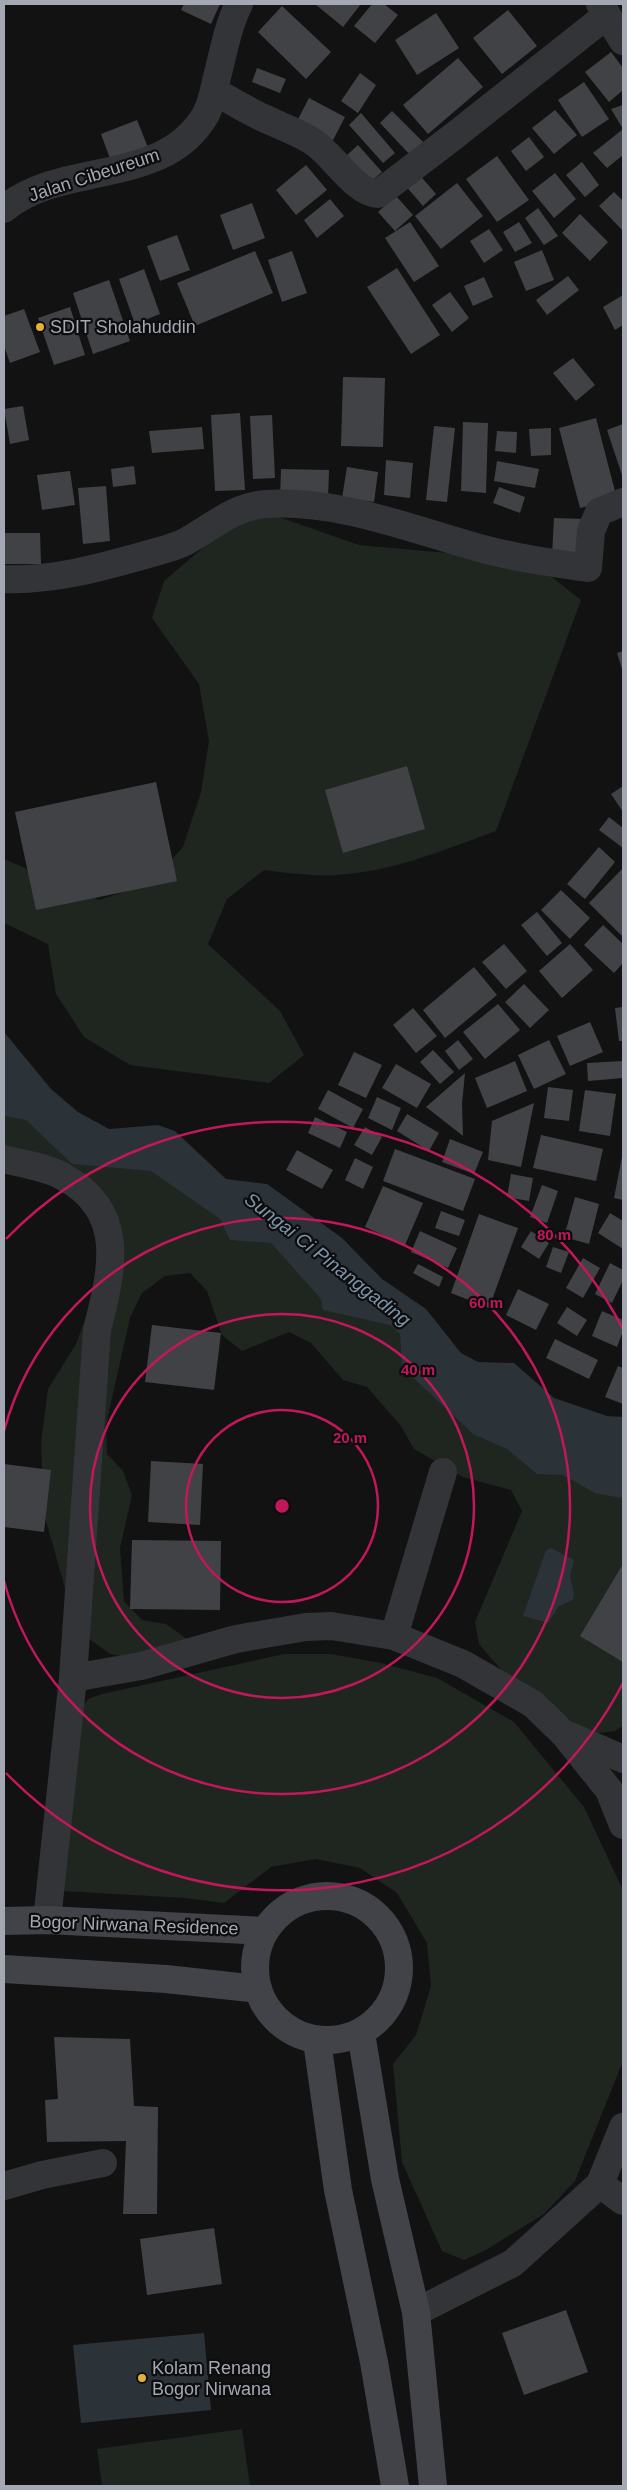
<svg xmlns="http://www.w3.org/2000/svg" width="627" height="2490" font-family="Arial,sans-serif">
  <style>
    .green { fill: #1e261f }
    .water { fill: #2b3238 }
    .building { fill: #414246 }
    .lines { fill: none; stroke-linecap: round; stroke-linejoin: round }
    .street { stroke: #333438; stroke-width: 28 }
    .secondary { stroke: #414348; stroke-width: 28 }
    .ring { fill: none; stroke: #c2185b; stroke-width: 2.5 }
    .poi-dot { fill: #e5b038; stroke: #0d0d0e; stroke-width: 2 }
    .labels { text-anchor: middle; stroke-width: 4.5; stroke-linejoin: round; paint-order: stroke }
    .street-label { font-size: 18px; fill: #a4a8b3; stroke: #0d0d0e }
    .poi-label { font-size: 18px; fill: #a4a8b3; stroke: #0d0d0e; text-anchor: start }
    .water-label { font-size: 19px; font-style: italic; fill: #7d95ac; stroke: #0d0d0e }
    .centre { fill: #c2185b; stroke: #0d0d0e; stroke-width: 2.5 }
    .ring-label { font-size: 15px; text-anchor: middle; font-weight: bold; fill: #c2185b; stroke: #0d0d0e; stroke-width: 4.5; stroke-linejoin: round; paint-order: stroke }
  </style>
  <rect width="100%" height="100%" fill="#121213"/>
  <g class="green">
    <path d="M267 513 359 545 448 553 543 570 581 600 496 831C436 853 375 879 310 875 295 874 280 872 264 870L227 899 208 944 280 1011 304 1055 269 1083 130 1065 84 1037 56 994 48 944 4 923V859L99 900 149 884 183 847 201 792 209 741 199 684 152 618 164 581 218 535Z"/>
    <polygon points="4,1102 137,1154 623,1464 623,1726 615,1731 591,1734 508,1678 479,1644 475,1622 522,1511 511,1490 463,1477 414,1449 401,1426 367,1387 343,1380 311,1343 289,1332 242,1351 222,1335 207,1291 190,1273 165,1276 142,1293 130,1318 106,1425 107,1454 123,1471 132,1495 120,1548 124,1601 142,1620 166,1624 187,1639 135,1659 110,1654 77,1630 44,1514 41,1443 48,1389 76,1344 92,1301 108,1230 97,1210 35,1175 4,1167"/>
    <polygon points="284,1654 331,1654 381,1663 437,1678 514,1722 584,1807 621,1886 623,1895 623,2061 575,2181 544,2214 484,2251 464,2260 442,2251 402,2162 393,2064 416,2035 431,1986 427,1943 397,1893 360,1868 316,1859 271,1867 224,1903 185,1898 63,1891 81,1709 88,1699 102,1694"/>
    <polygon points="242,2429 250,2486 102,2486 97,2449"/>
  </g>
  <g class="water">
    <polygon points="4,1032 51,1089 78,1112 109,1129 158,1125 175,1131 226,1179 267,1184 342,1238 382,1279 426,1309 461,1353 478,1362 514,1363 554,1398 607,1416 623,1417 623,1493 621,1498 595,1493 563,1475 537,1474 507,1449 473,1434 402,1367 400,1334 390,1325 323,1310 321,1299 271,1243 230,1240 220,1219 151,1171 72,1164 26,1120 4,1116"/>
    <polygon points="551,1548 574,1560 570,1576 574,1594 573,1600 559,1606 548,1623 523,1616 546,1550"/>
    <polygon points="204,2333 211,2410 81,2423 73,2345"/>
  </g>
  <g class="building">
    <polygon points="184,4 220,4 211,24 181,10"/>
    <polygon points="315,4 361,4 343,27"/>
    <polygon points="372,4 384,4 398,15 375,43 354,26"/>
    <polygon points="282,6 331,52 306,79 258,32"/>
    <polygon points="508,10 537,46 502,74 473,38"/>
    <polygon points="436,13 459,48 417,75 395,40"/>
    <polygon points="611,52 623,68 623,90 609,102 585,72"/>
    <polygon points="458,58 483,87 428,134 403,105"/>
    <polygon points="257,68 286,79 280,93 252,82"/>
    <polygon points="360,73 376,85 358,113 341,101"/>
    <polygon points="584,82 609,119 582,137 558,100"/>
    <polygon points="309,98 345,117 333,140 297,121"/>
    <polygon points="623,105 623,155 607,168 593,153 623,129 611,109"/>
    <polygon points="555,110 577,135 554,154 532,128"/>
    <polygon points="392,111 425,144 412,157 380,123"/>
    <polygon points="361,113 395,153 383,163 349,125"/>
    <polygon points="137,120 149,150 112,164 101,134"/>
    <polygon points="529,137 544,157 526,171 511,151"/>
    <polygon points="358,145 382,172 368,184 344,158"/>
    <polygon points="497,156 529,200 497,222 466,179"/>
    <polygon points="582,162 599,185 585,197 566,175"/>
    <polygon points="306,165 327,190 296,215 276,190"/>
    <polygon points="417,172 436,194 423,206 404,184"/>
    <polygon points="555,173 576,199 554,218 532,191"/>
    <polygon points="457,183 483,216 441,249 415,216"/>
    <polygon points="614,192 623,201 623,231 599,206"/>
    <polygon points="396,196 413,215 395,231 378,212"/>
    <polygon points="330,199 344,216 317,238 304,220"/>
    <polygon points="252,203 265,238 233,250 220,215"/>
    <polygon points="538,208 558,236 544,245 525,218"/>
    <polygon points="580,214 608,242 590,261 562,233"/>
    <polygon points="410,222 439,266 414,282 385,238"/>
    <polygon points="519,222 532,243 515,252 503,232"/>
    <polygon points="489,229 503,250 484,263 470,241"/>
    <polygon points="177,235 190,270 160,281 147,246"/>
    <polygon points="542,250 554,280 526,291 514,262"/>
    <polygon points="255,251 273,293 195,326 177,283"/>
    <polygon points="292,251 307,293 282,302 268,260"/>
    <polygon points="397,268 440,335 411,354 367,287"/>
    <polygon points="144,269 160,314 135,324 119,279"/>
    <polygon points="568,276 579,290 547,315 536,300"/>
    <polygon points="484,277 493,297 473,306 464,286"/>
    <polygon points="109,280 130,341 93,354 73,293"/>
    <polygon points="450,292 469,318 452,332 432,305"/>
    <polygon points="623,295 623,325 615,330 603,307"/>
    <polygon points="70,307 85,355 54,365 38,318"/>
    <polygon points="24,309 40,352 10,363 4,346 4,316"/>
    <polygon points="573,358 595,385 576,401 553,373"/>
    <polygon points="343,377 385,378 383,447 341,446"/>
    <polygon points="23,406 29,440 10,444 4,409"/>
    <polygon points="240,413 245,490 215,491 211,415"/>
    <polygon points="272,415 275,478 253,479 250,416"/>
    <polygon points="596,418 617,499 580,508 559,428"/>
    <polygon points="463,422 488,423 486,493 461,491"/>
    <polygon points="623,424 623,478 607,430"/>
    <polygon points="434,426 455,428 447,502 426,500"/>
    <polygon points="202,427 204,449 152,453 149,431"/>
    <polygon points="551,428 551,455 531,456 529,429"/>
    <polygon points="497,431 517,432 516,453 495,451"/>
    <polygon points="386,460 413,463 410,498 384,495"/>
    <polygon points="497,461 539,469 535,488 494,481"/>
    <polygon points="134,466 136,484 113,487 111,469"/>
    <polygon points="347,467 378,472 374,502 342,498"/>
    <polygon points="281,469 329,470 328,499 280,498"/>
    <polygon points="70,471 75,505 42,510 37,475"/>
    <polygon points="106,486 110,541 83,544 78,488"/>
    <polygon points="499,487 525,497 520,513 493,503"/>
    <polygon points="554,518 586,519 584,557 552,555"/>
    <polygon points="5,533 40,533 41,564 5,564"/>
    <polygon points="623,651 623,672 617,653"/>
    <polygon points="407,766 425,829 343,853 325,790"/>
    <polygon points="156,782 177,881 36,910 15,812"/>
    <polygon points="623,786 623,812 611,794"/>
    <polygon points="609,817 623,828 623,848 599,830"/>
    <polygon points="599,847 615,862 585,899 567,884"/>
    <polygon points="623,868 623,937 589,903"/>
    <polygon points="561,890 590,918 570,939 541,910"/>
    <polygon points="537,912 562,943 547,956 521,925"/>
    <polygon points="603,925 623,944 623,963 614,973 584,945"/>
    <polygon points="504,944 527,971 506,989 482,962"/>
    <polygon points="570,944 593,970 562,998 539,971"/>
    <polygon points="474,967 497,995 445,1038 423,1010"/>
    <polygon points="524,984 549,1010 530,1028 505,1002"/>
    <polygon points="498,1004 520,1030 485,1059 463,1032"/>
    <polygon points="623,1007 623,1041 619,1041 615,1008"/>
    <polygon points="413,1008 437,1036 416,1053 393,1025"/>
    <polygon points="590,1022 603,1052 570,1066 557,1036"/>
    <polygon points="458,1040 473,1059 459,1070 445,1051"/>
    <polygon points="549,1040 566,1074 534,1089 518,1055"/>
    <polygon points="433,1050 454,1072 440,1084 420,1062"/>
    <polygon points="354,1052 382,1065 366,1098 338,1085"/>
    <polygon points="515,1061 527,1091 487,1108 475,1078"/>
    <polygon points="623,1061 623,1078 588,1081 587,1063"/>
    <polygon points="396,1064 431,1084 417,1108 382,1088"/>
    <polygon points="465,1073 462,1104 463,1136 426,1107"/>
    <polygon points="548,1087 573,1090 569,1121 544,1118"/>
    <polygon points="328,1090 363,1109 353,1128 318,1109"/>
    <polygon points="585,1090 616,1094 610,1136 579,1131"/>
    <polygon points="377,1097 401,1108 392,1130 368,1118"/>
    <polygon points="534,1103 521,1167 488,1160 492,1121"/>
    <polygon points="407,1114 439,1133 429,1151 397,1131"/>
    <polygon points="315,1117 347,1132 340,1148 308,1133"/>
    <polygon points="365,1127 382,1137 372,1155 354,1145"/>
    <polygon points="541,1135 603,1149 596,1181 533,1168"/>
    <polygon points="450,1139 483,1152 474,1174 442,1162"/>
    <polygon points="395,1149 475,1179 463,1211 383,1181"/>
    <polygon points="297,1150 333,1170 322,1189 286,1170"/>
    <polygon points="622,1157 623,1157 623,1200 614,1198"/>
    <polygon points="355,1158 373,1167 363,1189 345,1180"/>
    <polygon points="511,1174 533,1178 529,1201 507,1197"/>
    <polygon points="542,1185 558,1191 547,1223 530,1217"/>
    <polygon points="383,1186 423,1203 405,1245 365,1227"/>
    <polygon points="575,1197 599,1204 589,1244 564,1237"/>
    <polygon points="441,1211 465,1220 459,1236 435,1228"/>
    <polygon points="610,1213 623,1221 623,1249 598,1233"/>
    <polygon points="479,1214 518,1228 489,1308 451,1293"/>
    <polygon points="420,1231 457,1248 448,1268 411,1252"/>
    <polygon points="531,1231 549,1243 539,1259 521,1247"/>
    <polygon points="553,1247 569,1252 561,1273 546,1267"/>
    <polygon points="583,1258 600,1268 583,1298 566,1288"/>
    <polygon points="610,1263 623,1270 623,1280 612,1303 595,1294"/>
    <polygon points="418,1264 443,1277 439,1287 413,1273"/>
    <polygon points="518,1289 549,1304 536,1330 506,1315"/>
    <polygon points="567,1307 587,1320 577,1336 557,1323"/>
    <polygon points="602,1311 623,1320 623,1331 617,1347 592,1336"/>
    <polygon points="152,1325 221,1333 214,1390 145,1382"/>
    <polygon points="555,1339 598,1360 589,1379 546,1358"/>
    <polygon points="618,1366 623,1368 623,1404 605,1397"/>
    <polygon points="151,1461 203,1464 200,1525 148,1522"/>
    <polygon points="4,1464 51,1470 44,1532 4,1527"/>
    <polygon points="132,1540 221,1541 220,1610 130,1609"/>
    <polygon points="623,1564 623,1662 580,1636"/>
    <polygon points="54,2037 130,2039 134,2106 158,2107 157,2214 123,2214 126,2141 47,2142 45,2100 58,2099"/>
    <polygon points="214,2228 222,2284 147,2295 140,2239"/>
    <polygon points="566,2310 588,2372 524,2395 502,2333"/>
  </g>
  <g class="lines">
    <g class="street">
      <polyline points="600,4 623,41"/>
      <path d="M214 91C232 101 249 112 268 120 284 128 302 133 316 144 334 157 356 193 378 194L454 136 607 15"/>
      <path d="M4 209C61 160 164 188 206 114 211 104 214 91 216 81 223 55 227 28 239 4"/>
      <path d="M4 579C52 581 99 568 145 555 158 551 173 548 185 542 211 528 234 506 266 504 336 500 403 526 469 545 508 557 548 562 588 568L591 531 599 512 623 502"/>
      <path d="M4 1159C22 1164 46 1167 62 1176 128 1211 112 1270 97 1330L73 1678 47 1920"/>
      <polyline points="394,1636 443,1472"/>
      <polyline points="73,1678 141,1666 236,1639 306,1627 331,1626 394,1636 463,1664 533,1704 564,1734 609,1790 623,1825"/>
      <polyline points="568,1735 623,1759"/>
      <polyline points="600,2184 623,2201"/>
      <polyline points="4,2186 42,2175 103,2163"/>
      <polyline points="416,2312 513,2263 600,2184 623,2127"/>
    </g>
    <g class="secondary">
      <circle cx="327" cy="1968" r="72"/>
      <polyline points="4,1921 47,1920 265,1931"/>
      <polyline points="4,1969 166,1979 258,1989"/>
      <polyline points="361,2033 385,2179 416,2312 433,2486"/>
      <polyline points="317,2041 338,2190 374,2362 395,2486"/>
    </g>
  </g>
  <g class="ring">
    <circle cx="282" cy="1506" r="96"/>
    <circle cx="282" cy="1506" r="192"/>
    <path d="M4 1431A288 288 0 1 1 4 1581"/>
    <path d="M623 1683A384 384 0 0 1 6 1773M6 1239A384 384 0 0 1 623 1329"/>
  </g>
  <g class="poi-dot">
    <circle cx="40" cy="327" r="5"/>
    <circle cx="142" cy="2378" r="5"/>
  </g>
  <g class="labels">
    <g class="street-label">
      <text transform="translate(94 175) rotate(-18)" y="6">Jalan Cibeureum</text>
      <text transform="translate(134 1925) rotate(2)" y="6">Bogor Nirwana Residence</text>
    </g>
    <g class="poi-label">
      <text x="50" y="333">SDIT Sholahuddin</text>
      <text x="152" y="2374">Kolam Renang<tspan x="152" dy="21">Bogor Nirwana</tspan></text>
    </g>
    <g class="water-label">
      <text transform="translate(328 1259) rotate(38)" y="7">Sungai Ci Pinanggading</text>
    </g>
  </g>
  <circle cx="282" cy="1506" r="8" class="centre"/>
  <g class="ring-label">
    <text x="554" y="1240">80 m</text>
    <text x="486" y="1308">60 m</text>
    <text x="418" y="1375">40 m</text>
    <text x="350" y="1443">20 m</text>
  </g>
  <rect width="627" height="2490" fill="none" stroke="#a4a8b3" stroke-width="10"/>
</svg>
